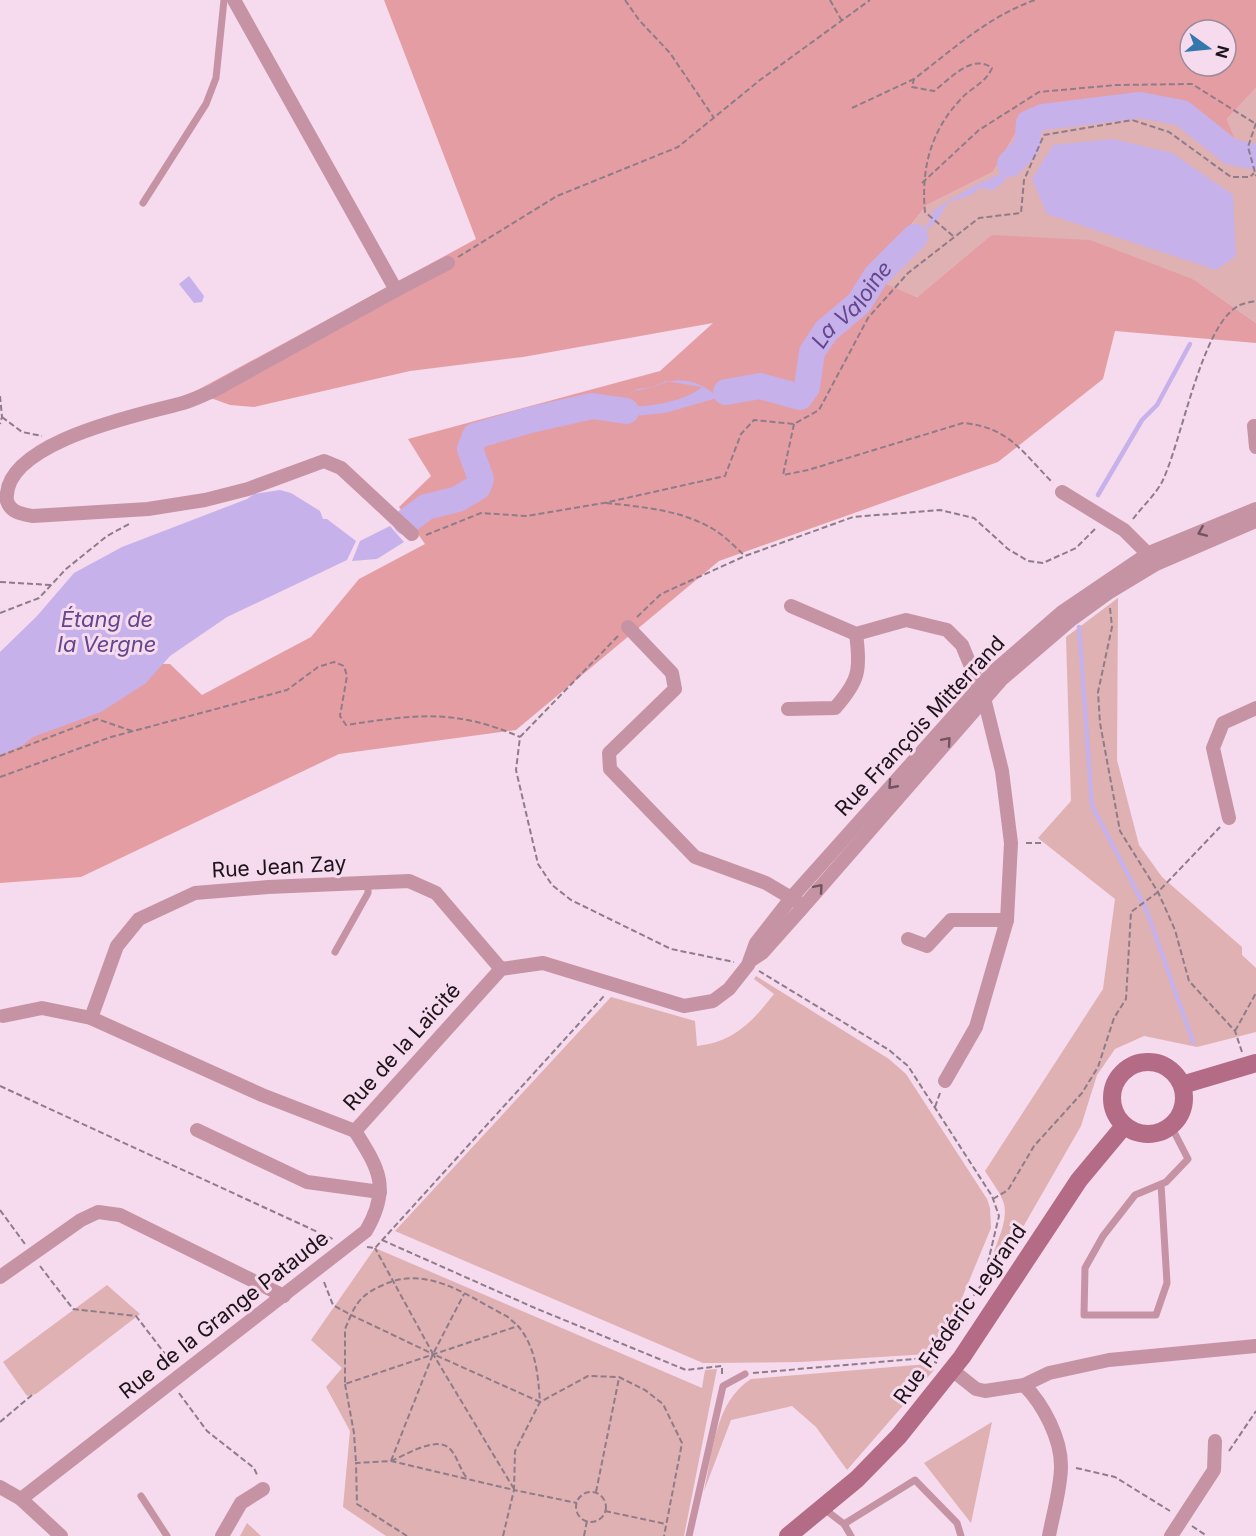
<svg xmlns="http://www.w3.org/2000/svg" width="1256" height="1536" font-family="Inter,sans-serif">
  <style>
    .green { fill: #dfb1b3 }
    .forest { fill: #e49ea3; fill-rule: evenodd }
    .water { fill: #c6b1eb; fill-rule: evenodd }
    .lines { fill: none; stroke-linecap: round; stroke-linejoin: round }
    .stream { stroke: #c6b1eb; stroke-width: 4.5 }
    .river { stroke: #c6b1eb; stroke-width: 26 }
    .path { stroke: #8f7c89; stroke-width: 2; stroke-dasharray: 6 3; stroke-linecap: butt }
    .service { stroke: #c693a5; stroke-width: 7 }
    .minor { stroke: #c693a5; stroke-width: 14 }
    .secondary { stroke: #b36b86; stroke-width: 18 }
    .oneway { stroke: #725360 }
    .labels { text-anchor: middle; stroke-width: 6; stroke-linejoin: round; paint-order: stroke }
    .street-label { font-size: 21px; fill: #1d131a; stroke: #f6daed }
    .water-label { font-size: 22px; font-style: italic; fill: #63468d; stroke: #f6daed }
  </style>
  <rect width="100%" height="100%" fill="#f6daed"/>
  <g class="green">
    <polygon points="1256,88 1256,323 1195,280 991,235 917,297 869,278 927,205 993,172 1018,129 1034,111 1132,99 1188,110 1236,144 1227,119"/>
    <path d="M1118 598 1117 760 1139 845 1162 877 1242 947V955L1256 968V1032L1197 1047 1144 1036 1115 1049 1097 1075 1081 1126 992 1281C984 1255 1010 1230 1004 1204 1001 1193 991 1181 985 1171L1103 989 1115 899 1038 838 1071 801 1066 637Z"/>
    <path d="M756 976 889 1059 906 1074 987 1199 990 1208 991 1228 952 1322 944 1353 801 1362 703 1363 395 1231 611 997 695 1021 697 1046C734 1042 752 1022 774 994L754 979Z"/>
    <polygon points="375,1248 702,1388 705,1370 717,1369 684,1536 386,1536 343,1507 350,1431 326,1387 342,1368 311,1340"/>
    <polygon points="107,1285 140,1314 36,1394 27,1396 3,1362"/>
    <path d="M928 1364 934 1370 847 1470 816 1427 792 1406 731 1420 704 1491C713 1451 715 1402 751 1379Z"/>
    <polygon points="992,1422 971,1523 924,1463"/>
    <polygon points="247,1523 261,1536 240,1536"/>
  </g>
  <path class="forest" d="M384 0H1256V88L1227 119 1237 145 1188 110 1132 99 1034 111 1018 129 993 172 927 205 869 277 917 297 991 235 1090 240 1195 280 1256 323V343L1115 331 1103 379 998 462 719 561 516 730 339 754 81 877 0 883V660L170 664 202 695 311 637 359 579 425 544 399 507 431 476 408 439 660 371 713 323 523 357 410 371 254 407 230 405 194 392 476 239ZM1190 30H1226V66H1190Z"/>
  <g class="water">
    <path d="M1126 105H1140L1182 113 1219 145 1231 153 1256 161V168C1230 161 1223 154 1201 142L1203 133 1180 115 1173 117 1148 114 1126 106 1039 120 1030 129 1027 146 1002 184 993 190 979 188 973 194 948 203 936 222 915 239 893 262 861 305 825 336 811 361V387L800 397 789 400H776L741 391 665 413 633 416 589 413 578 418 543 422 478 439 475 445 485 480C479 503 450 503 432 509 423 512 416 519 408 525L406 522 426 507 458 499 478 487 481 479 470 449 475 436 530 420 578 414 604 396 626 398C638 384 642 391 656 386 676 377 696 379 714 394L760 386 796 396 807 387 812 352 826 331 859 303 876 276 928 224 934 210 970 188 1002 173 1025 145 1029 123 1043 117ZM666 381 702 387C684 404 622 414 602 399L620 402 634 391 650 388Z"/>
    <polygon points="1113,139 1172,153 1233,195 1236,256 1216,270 1047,214 1032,179 1053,145"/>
    <polygon points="189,276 204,296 202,302 194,303 179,284"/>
    <polygon points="280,490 291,493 320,511 323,519 327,519 356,541 347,560 227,617 170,656 146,683 101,712 33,737 23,745 0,755 0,652 37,616 74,573 122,547 247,499 254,494"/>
    <polygon points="390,526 404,542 377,559 352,561 360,541"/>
  </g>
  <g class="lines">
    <g class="stream">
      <polyline points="1098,495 1142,420 1157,405 1190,344"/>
      <polyline points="1079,627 1092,806 1146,909 1193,1042"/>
    </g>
    <g class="river">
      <polyline points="1010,164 1027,146 1029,123 1043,117 1140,105 1182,113 1231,152 1256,157"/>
      <path id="s1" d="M726 392 760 386 800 397 807 387 812 352 826 331 859 303 876 276 915 237"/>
      <polyline points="406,522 426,507 458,499 478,487 481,479 470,449 475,436 530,420 592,406 626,411"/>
    </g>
    <g class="path">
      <polyline points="625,0 639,20 670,53 714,118"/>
      <polyline points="830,0 842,21"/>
      <polyline points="852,108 914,79"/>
      <polyline points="1256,123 1248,147 1256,176"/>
      <polyline points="922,183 979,130 1039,92 1116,85 1192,84 1256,124"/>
      <path d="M953 236 925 212C921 170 930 132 960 100 970 88 986 83 992 68 972 53 950 79 934 91L912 87 914 79C952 50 989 16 1035 0"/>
      <polyline points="458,257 557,196 678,147 760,80 870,0"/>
      <polyline points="0,396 2,417 0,424"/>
      <polyline points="2,417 22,432 42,436"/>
      <path d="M794 424 783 475 808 470 963 423C1009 427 1022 452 1053 483"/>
      <path d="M606 503C643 507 681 510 713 529 725 536 735 547 745 556"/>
      <path d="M1133 519C1142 507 1155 495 1162 482 1182 441 1201 327 1238 306 1243 303 1251 302 1256 301"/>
      <polyline points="426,535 481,513 526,516 604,503 725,476 741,434 754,420 794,424 819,410 868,318 908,273 979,218 1021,213 1024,180 1044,135 1132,120 1169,132 1231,177 1250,177 1254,173"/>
      <polyline points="0,582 51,585"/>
      <polyline points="1110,608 1112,627 1098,692 1100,723 1120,831 1158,892 1175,930 1189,981 1235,1031 1242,1052"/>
      <polyline points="0,613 39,598 66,569 107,536 129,524"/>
      <polyline points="637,617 661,594 745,556 853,517 940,510 974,518 1008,549 1028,561 1043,563 1076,548 1095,529"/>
      <polyline points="618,636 520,737 516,770 538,864 552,885 571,900 671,949 734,962"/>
      <polyline points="0,756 97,719 132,731"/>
      <path d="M0 777 111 737 287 690 318 667 334 662 344 666 347 676 340 716 346 725C414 715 454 708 520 737"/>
      <polyline points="1026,843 1042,843"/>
      <polyline points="1235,1031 1256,993"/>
      <polyline points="0,1086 333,1239"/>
      <polyline points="935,1107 940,1093"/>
      <polyline points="993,1199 1008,1190 1034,1146 1082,1093 1098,1067 1114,1018 1126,999 1131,912 1158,892 1220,827"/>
      <polyline points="0,1210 25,1244"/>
      <polyline points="382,1240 535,1308 686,1370 722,1366 722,1375"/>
      <polyline points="367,1247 375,1248 604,996"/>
      <polyline points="40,1266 73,1309 136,1316 172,1363"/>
      <path d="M324 1282 333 1305 351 1315 345 1329V1384L518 1326C536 1347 538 1375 540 1402L433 1354 375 1248"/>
      <polyline points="926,1358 937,1363"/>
      <polyline points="753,1373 926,1358 983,1283 999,1216 992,1196 908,1066 889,1050 759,971"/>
      <polyline points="345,1384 354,1433 356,1463"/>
      <polyline points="179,1393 207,1431 254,1468 258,1477"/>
      <polyline points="0,1422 32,1395"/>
      <polyline points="1229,1451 1256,1411"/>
      <polyline points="391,1461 433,1354 464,1294"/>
      <path d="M391 1461C406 1455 438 1434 451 1450 458 1458 460 1470 467 1478"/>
      <polyline points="1076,1468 1115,1477 1170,1511"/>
      <path d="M514 1489 433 1354 351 1315C358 1299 367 1292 383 1285 428 1264 469 1297 508 1317L518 1326"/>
      <polyline points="596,1492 619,1378"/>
      <circle cx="591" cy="1507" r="15"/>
      <polyline points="605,1511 666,1524"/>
      <polyline points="1192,1526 1207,1536"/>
      <polyline points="407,1536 357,1504 356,1463 391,1461 514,1490 515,1451 540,1402 588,1376 619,1377 645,1390 663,1404 682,1443 664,1536"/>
      <polyline points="503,1536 514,1490 577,1503"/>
      <polyline points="584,1536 587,1521"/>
    </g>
    <g class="service">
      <polyline points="143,203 206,104 216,78 224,0"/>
      <polyline points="335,952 368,893 368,883"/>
      <polyline points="1161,1184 1167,1283 1156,1315 1084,1315 1085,1268 1103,1236 1135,1195 1166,1182 1188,1159 1171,1126"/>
      <polyline points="141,1496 167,1536"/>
      <polyline points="823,1508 844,1524 851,1536"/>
      <polyline points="844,1524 915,1480 957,1523 961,1536"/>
      <polyline points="689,1536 723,1386 745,1374"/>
    </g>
    <g class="minor">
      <path d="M234 0 396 290 213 391C203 395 193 400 183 403 148 413 0 441 7 501 11 513 22 514 33 516L148 509 205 500 248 489 324 461 341 468 412 534"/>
      <polyline points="396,290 448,263"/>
      <polyline points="1254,426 1256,447"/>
      <polyline points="1062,492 1124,530 1154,560"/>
      <polyline points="791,606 856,634 906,620 947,630 962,645 984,698 1002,771 1011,843 1007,920 976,1027 945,1081"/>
      <polyline points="628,627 672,673 675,689 609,753 610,769 695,857 766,883 798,902"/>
      <path d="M788 709 835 708C859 681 861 670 856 634"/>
      <polyline points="1229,818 1213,748 1223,723 1256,708"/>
      <polyline points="908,939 927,946 951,920 1007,920"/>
      <polyline points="750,961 762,953 803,907 1002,679 1072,619 1108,593 1156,564 1256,521"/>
      <polyline points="3,1016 42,1008 91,1018 262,1095 355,1131"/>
      <polyline points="91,1018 117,946 139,919 195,893 268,887 409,881 436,893 501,969"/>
      <polyline points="197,1130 307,1182 380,1192"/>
      <polyline points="355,1131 501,969 543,963 684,1006 713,1001 729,989 748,965 756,943 792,897 994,671 1062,612 1149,553 1256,509"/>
      <polyline points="0,1277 81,1220 98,1212 120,1215 284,1296"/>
      <polyline points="952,1370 976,1389 985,1391 1024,1385 1049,1373 1109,1360 1256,1346"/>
      <path d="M1024 1385C1043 1404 1061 1438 1061 1466 1061 1488 1053 1514 1049 1536"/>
      <polyline points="0,1487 21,1499 61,1536"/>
      <path d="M21 1499 366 1231C391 1188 379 1169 355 1131"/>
      <polyline points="222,1536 241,1503 263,1489"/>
      <polyline points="1171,1536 1214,1470 1215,1441"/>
    </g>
    <g class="secondary">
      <circle cx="1148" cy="1098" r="36"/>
      <polyline points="1182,1085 1256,1063"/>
      <polyline points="788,1536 857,1479 899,1436 962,1357 1079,1180 1124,1126"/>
    </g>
  </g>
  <defs><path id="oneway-chevron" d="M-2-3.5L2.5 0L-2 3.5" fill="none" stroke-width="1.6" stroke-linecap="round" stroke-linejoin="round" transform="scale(1.5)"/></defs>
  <g class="oneway">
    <use href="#oneway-chevron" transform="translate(1202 532) rotate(157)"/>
    <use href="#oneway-chevron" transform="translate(947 741) rotate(-49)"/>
    <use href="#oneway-chevron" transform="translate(892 785) rotate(132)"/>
    <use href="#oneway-chevron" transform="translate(819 888) rotate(-49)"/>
  </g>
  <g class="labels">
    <g class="street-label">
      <text transform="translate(920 726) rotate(-47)" y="7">Rue François Mitterrand</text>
      <text transform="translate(279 867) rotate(-3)" y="7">Rue Jean Zay</text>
      <text transform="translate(402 1047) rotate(-48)" y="7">Rue de la Laïcité</text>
      <text transform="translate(960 1314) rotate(-55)" y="7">Rue Frédéric Legrand</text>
      <text transform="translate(224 1315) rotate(-38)" y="7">Rue de la Grange Pataude</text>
    </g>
    <g class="water-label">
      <text dy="8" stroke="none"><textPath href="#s1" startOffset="186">La Valoine</textPath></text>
      <text x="107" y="627">Étang de<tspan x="107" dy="25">la Vergne</tspan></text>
    </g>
  </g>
  <g transform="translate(1208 48) rotate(105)"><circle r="28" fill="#f6daed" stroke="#9f8a99" stroke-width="1.5"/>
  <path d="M0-4.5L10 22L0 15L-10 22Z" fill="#3477ad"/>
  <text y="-9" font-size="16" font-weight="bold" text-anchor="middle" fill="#1d131a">N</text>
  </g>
</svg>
